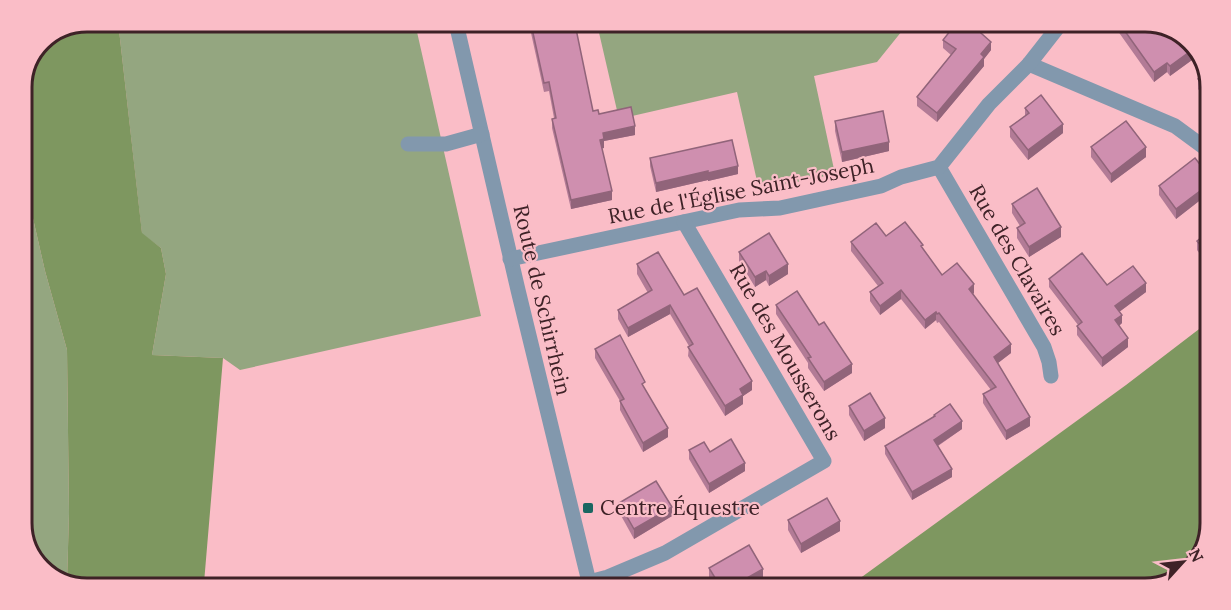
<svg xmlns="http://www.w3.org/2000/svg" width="1231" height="610" font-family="Lora,serif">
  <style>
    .green { fill: #94a680 }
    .forest { fill: #7e9760 }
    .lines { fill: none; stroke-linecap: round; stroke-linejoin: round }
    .minor { stroke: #8298ad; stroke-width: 15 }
    .wall { fill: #b27b96 }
    .shaded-wall { fill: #91647a }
    .building { fill: #cf8faf; stroke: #91647a; stroke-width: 1.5 }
    .poi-dot { fill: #1a6661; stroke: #fabdc7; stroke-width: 2 }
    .labels { text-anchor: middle; stroke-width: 4.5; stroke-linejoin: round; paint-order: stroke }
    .street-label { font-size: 21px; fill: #3e2227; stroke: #fabdc7 }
    .poi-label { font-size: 21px; fill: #3e2227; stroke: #fabdc7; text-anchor: start }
    .rim { fill: none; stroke: #3e2227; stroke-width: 3 }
  </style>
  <rect width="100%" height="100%" fill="#fabdc7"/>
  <g class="green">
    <polygon points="118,21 415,23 481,316 240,370 223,358 152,355 166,274 161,248 142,234"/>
    <polygon points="597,24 906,26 877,62 814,76 835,174 759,190 737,92 619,119"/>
    <polygon points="28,67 32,214 45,271 67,350 69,513 67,582 58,582 32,560 21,528 21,82"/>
  </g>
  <g class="forest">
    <polygon points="86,21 118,21 142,233 161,248 166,274 152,355 223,358 204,583 67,582 69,513 67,350 45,271 32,214 28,67 40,40"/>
    <polygon points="1207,323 1203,552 1181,578 1145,589 848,587 1126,385"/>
  </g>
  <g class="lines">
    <g class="minor">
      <polyline points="456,23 518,290 590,586"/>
      <polyline points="1029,64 1175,126 1209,151"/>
      <polyline points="408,144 446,144 482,134"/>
      <polyline points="939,167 1044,347 1049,362 1051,376"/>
      <polyline points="510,259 739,210 780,208 881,186 901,177 939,167 989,104 1029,64 1058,27"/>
      <polyline points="589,582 608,577 665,553 824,461 684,222"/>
    </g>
  </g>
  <g class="wall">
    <polygon points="529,24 575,24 593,111 635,135 604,141 604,148 602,148 612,200 571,209 552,128 552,119 554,118 549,91 544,92"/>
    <polygon points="1115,27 1173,28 1192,60 1170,76 1167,72 1154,82"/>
    <polygon points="943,40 991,50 984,59 984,66 937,122 917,106 917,97 951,55 943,48"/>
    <polygon points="1198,79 1210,82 1210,105 1198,89"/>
    <polygon points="1025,108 1063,133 1028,160 1010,137 1010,127 1025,116"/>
    <polygon points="835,121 889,151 842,162 835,131"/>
    <polygon points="1091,147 1146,157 1111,183 1091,157"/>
    <polygon points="650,158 738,174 708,181 708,180 656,192 650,166"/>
    <polygon points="1209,176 1208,194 1176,219 1159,195 1159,186"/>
    <polygon points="1012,204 1061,237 1029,257 1017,238 1017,228 1020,226 1012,213"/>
    <polygon points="1208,232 1207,264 1197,250 1197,241"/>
    <polygon points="886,236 923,249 942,275 974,293 973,294 1011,353 998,363 1030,426 1006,440 983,403 983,394 991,390 939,322 937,323 936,320 925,329 901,299 880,315 870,301 870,292 878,286 851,251 851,242"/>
    <polygon points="739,252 788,274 769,286 766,280 755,287 739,261"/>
    <polygon points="637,264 684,295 752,390 743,396 743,404 725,416 688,356 689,346 670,314 628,337 618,319 618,310 648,293 637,274"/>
    <polygon points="1049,279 1107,285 1146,292 1119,312 1122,323 1119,326 1128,347 1102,367 1077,335 1077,326 1078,325 1049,287"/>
    <polygon points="776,305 819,325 852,373 824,391 808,368 808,363 776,314"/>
    <polygon points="595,349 645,389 668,437 643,452 620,410 620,401 595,358"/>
    <polygon points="849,406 885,428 864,441 849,415"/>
    <polygon points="934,415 962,429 938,446 952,477 912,500 885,454 885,446 934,417"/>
    <polygon points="689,450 710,452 745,471 709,493 689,459"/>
    <polygon points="619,503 672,516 634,539 619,512"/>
    <polygon points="788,520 840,531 801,553 788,530"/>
    <polygon points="709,568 763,578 748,587 715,586 709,577"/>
  </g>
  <g class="shaded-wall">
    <polygon points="991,42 991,50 984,59 984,66 937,122 937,113"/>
    <polygon points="1192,50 1192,60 1170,76 1170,66"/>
    <polygon points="1167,63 1167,72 1154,82 1154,72"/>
    <polygon points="1063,124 1063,133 1028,160 1028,150"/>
    <polygon points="635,126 635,135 604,141 604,148 600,149 600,140 603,133"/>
    <polygon points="889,142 889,151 842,162 842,152"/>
    <polygon points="1146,147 1146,157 1111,183 1111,174"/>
    <polygon points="738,166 738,174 708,181 708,173"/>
    <polygon points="708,171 708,180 656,192 656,183"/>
    <polygon points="1208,185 1208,194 1176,219 1176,209"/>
    <polygon points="612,191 612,200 571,209 571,200"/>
    <polygon points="1061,227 1061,237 1029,257 1029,247"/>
    <polygon points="788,264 788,274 769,286 769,276"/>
    <polygon points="766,271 766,280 755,287 755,277"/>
    <polygon points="1146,283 1146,292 1115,315 1115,306"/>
    <polygon points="974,284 974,293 969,297 969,289"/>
    <polygon points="901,290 901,299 880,315 880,306"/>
    <polygon points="670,305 670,314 628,337 628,328"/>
    <polygon points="936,312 936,320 925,329 925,320"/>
    <polygon points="1122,315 1122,323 1115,329 1115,320"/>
    <polygon points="1128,338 1128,347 1102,367 1102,358"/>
    <polygon points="1011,344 1011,353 994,366 994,357"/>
    <polygon points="852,364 852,373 824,391 824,382"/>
    <polygon points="752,381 752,390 743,396 743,404 725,416 725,406 740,389"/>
    <polygon points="1030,417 1030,426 1006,440 1006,431"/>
    <polygon points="885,418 885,428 864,441 864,431"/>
    <polygon points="962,421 962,429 934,448 934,440"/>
    <polygon points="668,428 668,437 643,452 643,443"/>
    <polygon points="745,463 745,471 709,493 709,484"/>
    <polygon points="952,469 952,477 912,500 912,492"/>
    <polygon points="672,507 672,516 634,539 634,529"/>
    <polygon points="840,521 840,531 801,553 801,544"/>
    <polygon points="763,569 763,578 748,587 733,586"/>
  </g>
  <g class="building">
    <polygon points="531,24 575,24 593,111 598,110 599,114 631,107 635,126 603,133 604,139 600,140 612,191 571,200 552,119 556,118 549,82 544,83"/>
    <polygon points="954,26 973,26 991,42 981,54 984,57 937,113 917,97 956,49 943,40"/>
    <polygon points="1122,27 1173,28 1181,34 1192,50 1170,66 1167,63 1154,72"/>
    <polygon points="1207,73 1210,82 1210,95 1198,79"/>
    <polygon points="1041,95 1063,124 1028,150 1010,127 1029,113 1025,108"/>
    <polygon points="883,111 889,142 842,152 835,121"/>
    <polygon points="1126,121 1146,147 1111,174 1091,147"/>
    <polygon points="732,140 738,166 708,173 708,171 656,183 650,158"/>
    <polygon points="1195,158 1209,176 1208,185 1176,209 1159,186"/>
    <polygon points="1037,188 1061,227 1029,247 1017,228 1025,223 1012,204"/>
    <polygon points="905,222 923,245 921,246 942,275 957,263 974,284 969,289 1011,344 994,357 1030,417 1006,431 983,394 996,387 939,313 937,314 936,312 925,320 901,290 880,306 870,292 883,283 851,242 876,223 886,236"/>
    <polygon points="1208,232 1208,254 1197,241"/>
    <polygon points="769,233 788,264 769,276 766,271 755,277 739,252"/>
    <polygon points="658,252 684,295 697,288 752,381 740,389 743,395 725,406 688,347 693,344 670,305 628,328 618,310 652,290 637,264"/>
    <polygon points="1082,253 1107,285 1133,266 1146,283 1115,306 1122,315 1115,320 1128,338 1102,358 1077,326 1082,322 1049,279"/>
    <polygon points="797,291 819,325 824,322 852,364 824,382 808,358 811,357 776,305"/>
    <polygon points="620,335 645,382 642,384 668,428 643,443 620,401 624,399 595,349"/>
    <polygon points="870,393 885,418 864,431 849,406"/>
    <polygon points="950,404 962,421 934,440 952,469 912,492 885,446 935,416 934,415"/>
    <polygon points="731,439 745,463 709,484 689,450 704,442 710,452"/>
    <polygon points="656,481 672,507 634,529 619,503"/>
    <polygon points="827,498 840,521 801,544 788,520"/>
    <polygon points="749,545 763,569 733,586 720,586 709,568"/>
    <polygon points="670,580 673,586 658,586"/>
  </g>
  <rect class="poi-dot" x="582" y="502" width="12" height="12" rx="3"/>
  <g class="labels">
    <g class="street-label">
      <text transform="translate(741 191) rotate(-11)" y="7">Rue de l'Église Saint-Joseph</text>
      <text transform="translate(1017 260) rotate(60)" y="7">Rue des Clavaires</text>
      <text transform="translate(542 300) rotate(77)" y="7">Route de Schirrhein</text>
      <text transform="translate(785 352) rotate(60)" y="7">Rue des Mousserons</text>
    </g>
    <g class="poi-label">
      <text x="600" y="515">Centre Équestre</text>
    </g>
  </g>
  <path d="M0 0H1231V610H0ZM87 32H1145A55 55 0 0 1 1200 87V523A55 55 0 0 1 1145 578H87A55 55 0 0 1 32 523V87A55 55 0 0 1 87 32Z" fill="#fabdc7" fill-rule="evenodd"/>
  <path class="rim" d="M87 32H1145A55 55 0 0 1 1200 87V523A55 55 0 0 1 1145 578H87A55 55 0 0 1 32 523V87A55 55 0 0 1 87 32Z"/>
  <g transform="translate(1183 562) rotate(63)" stroke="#fabdc7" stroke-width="4.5" paint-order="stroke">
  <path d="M0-4.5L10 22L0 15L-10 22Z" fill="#3e2227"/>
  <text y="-9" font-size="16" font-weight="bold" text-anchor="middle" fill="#3e2227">N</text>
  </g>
</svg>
